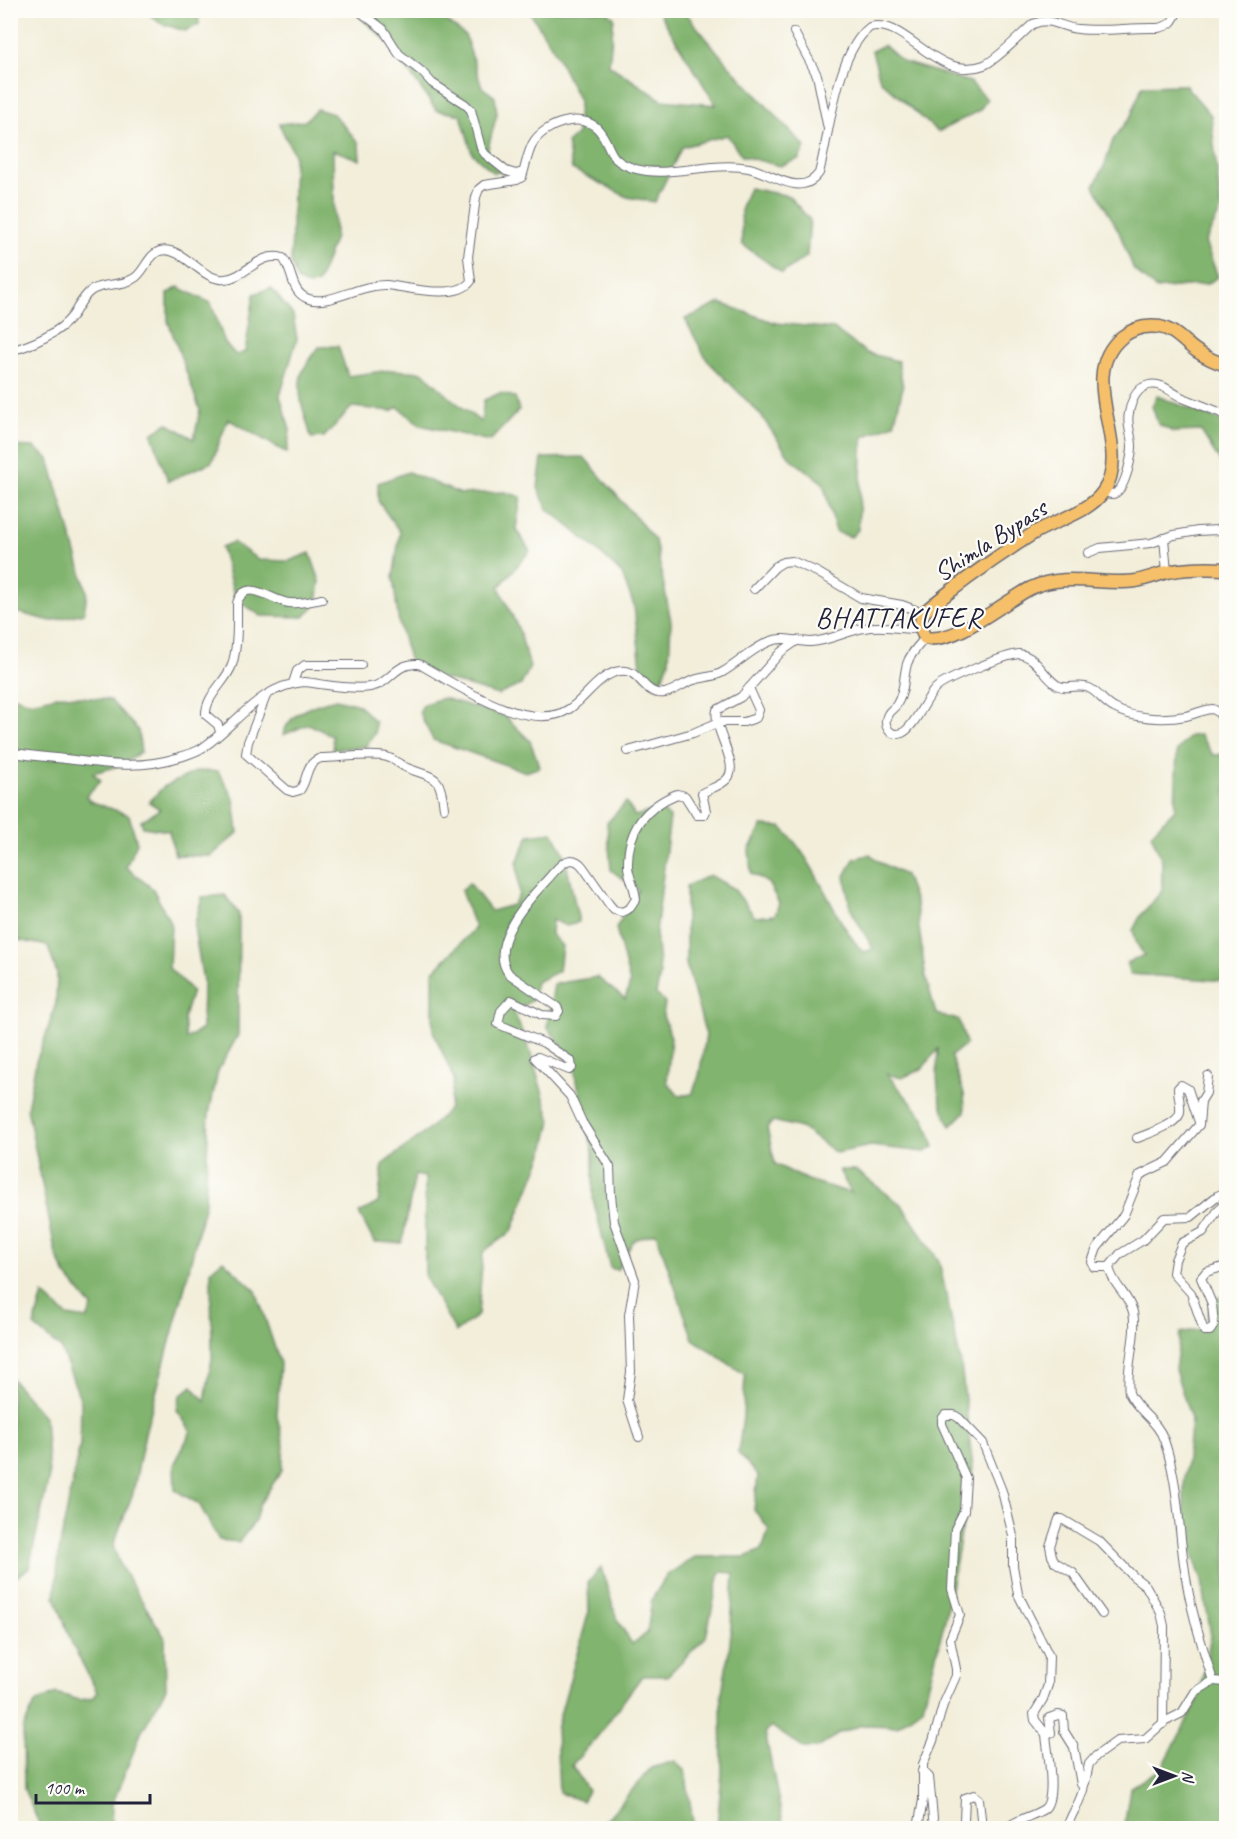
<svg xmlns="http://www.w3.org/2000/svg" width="1237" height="1839" font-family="Caveat,sans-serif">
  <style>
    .forest { fill: #81b46e; stroke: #526b54; stroke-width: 1.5 }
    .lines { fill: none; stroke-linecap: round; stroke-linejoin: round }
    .minor-casing { stroke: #6b6973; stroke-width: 10 }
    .trunk-casing { stroke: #6b6973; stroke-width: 15 }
    .minor { stroke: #fff; stroke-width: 8 }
    .trunk { stroke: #f6c06b; stroke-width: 12 }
    .labels { text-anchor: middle; stroke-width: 4.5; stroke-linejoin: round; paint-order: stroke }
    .street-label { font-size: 26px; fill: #22223b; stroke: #fdfcf7 }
    .quarter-label { font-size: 28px; letter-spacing: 1.5px; fill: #22223b; stroke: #fdfcf7 }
  </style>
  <rect width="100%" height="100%" fill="#fdfcf7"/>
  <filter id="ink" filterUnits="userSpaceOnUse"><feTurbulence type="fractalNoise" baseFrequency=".0167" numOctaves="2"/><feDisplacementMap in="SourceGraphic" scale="12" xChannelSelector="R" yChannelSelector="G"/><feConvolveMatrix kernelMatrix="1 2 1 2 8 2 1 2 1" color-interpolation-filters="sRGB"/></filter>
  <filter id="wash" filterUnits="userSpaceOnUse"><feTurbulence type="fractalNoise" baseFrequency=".008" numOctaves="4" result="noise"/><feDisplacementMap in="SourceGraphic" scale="24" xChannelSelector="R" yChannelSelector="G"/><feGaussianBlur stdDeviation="1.35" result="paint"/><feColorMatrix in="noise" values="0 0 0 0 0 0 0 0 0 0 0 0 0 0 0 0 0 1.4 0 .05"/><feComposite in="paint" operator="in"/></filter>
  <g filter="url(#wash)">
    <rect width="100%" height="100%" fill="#f2eeda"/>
    <g class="forest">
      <polygon points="145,11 198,11 199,25 185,31 160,23"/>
      <polygon points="353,11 433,11 465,35 482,87 495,97 497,114 487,152 505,171 494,173 472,153 461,115 436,110 389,43"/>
      <polygon points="529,11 605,11 614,17 609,65 662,100 716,105 658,11 684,11 725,61 805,147 799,159 780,166 742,156 727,135 682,147 655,202 627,197 572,169 567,143 577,134 579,101 554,50"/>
      <polygon points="884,45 903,62 970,82 987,99 980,110 938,132 880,80 872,51"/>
      <polygon points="1185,85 1211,115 1221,210 1205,242 1218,277 1207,284 1156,289 1134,270 1119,232 1094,186 1105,164 1113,140 1131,116 1142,86"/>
      <polygon points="317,109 333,114 359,143 360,160 333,150 335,237 318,283 308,286 297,280 291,263 294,154 279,124 305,121"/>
      <polygon points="749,188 789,196 810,220 807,256 782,273 742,244 741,207"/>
      <polygon points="178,287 211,303 225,343 236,355 245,352 254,294 271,288 293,315 297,339 280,396 290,430 287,453 228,419 212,462 168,481 152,434 167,423 194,439 200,410 168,321 168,294"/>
      <polygon points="720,303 776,323 834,329 867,353 898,361 903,387 894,424 863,437 858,530 851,537 836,532 823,483 791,459 760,414 707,360 685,319"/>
      <path d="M338 346 348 376 391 370 422 372 453 400 481 422 484 400 500 393 515 397 519 410 490 441 420 425 398 407 391 411 352 407 324 437 311 438C307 418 296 397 301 376 303 366 314 355 319 347Z"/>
      <polygon points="1157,396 1216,419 1226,421 1226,467 1223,466 1201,431 1173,432 1158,424 1152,406"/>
      <polygon points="11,446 34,447 49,459 87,592 84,613 51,621 11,611"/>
      <polygon points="584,457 655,540 671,621 669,662 662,679 653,683 642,675 634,606 622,574 596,549 547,508 538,488 542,458"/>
      <polygon points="408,472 461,494 505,492 521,497 516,529 530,551 499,587 519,630 530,667 521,685 498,695 412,669 399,624 393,578 400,532 378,501 378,483"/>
      <polygon points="233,542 259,560 289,561 310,553 320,581 317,603 304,617 261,616 235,598 221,547"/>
      <polygon points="10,695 30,702 62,695 110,700 138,730 141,752 122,765 93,773 101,780 86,796 90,801 129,815 137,843 126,867 153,889 171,924 169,968 192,991 184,1017 186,1039 202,1029 203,981 194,927 202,897 225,895 239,914 238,1035 218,1071 209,1114 205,1203 183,1294 145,1433 133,1493 113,1546 121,1567 165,1638 166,1689 141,1733 112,1805 111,1828 41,1828 24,1789 23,1729 35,1703 56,1693 80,1700 92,1698 97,1692 72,1644 55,1597 59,1550 80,1444 81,1401 61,1349 34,1326 43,1294 67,1316 87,1319 92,1307 66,1275 56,1255 27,1108 36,1061 45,1038 56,1003 57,974 48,946 11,939"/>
      <polygon points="443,698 505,716 530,741 540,767 526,772 433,740 419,712 424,704"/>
      <path d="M336 699 359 705 375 722V733L365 747 333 749 332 736 309 724 283 735C289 712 315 704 336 699Z"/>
      <polygon points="1200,735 1213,755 1226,754 1226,981 1129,974 1127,963 1144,955 1137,944 1133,930 1141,915 1162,891 1162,861 1151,834 1175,809 1177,750 1190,736"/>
      <polygon points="197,771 218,771 234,799 238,833 211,856 175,855 169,831 143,827 141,821 160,809 149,802 163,787"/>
      <path d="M626 802 635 816 658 809 670 817 656 933 660 975 656 994 665 1003 663 1016 671 1037 667 1082 679 1096 692 1094 699 1076 706 1035 686 964V886L710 875 734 889 755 917 775 915 779 903 768 883 751 873 749 850 762 826 781 827C818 862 830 915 863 952L873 949 850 908 845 876 854 859 870 854 881 863 905 875 916 904 925 973 936 1014 959 1020 966 1044 951 1056 964 1094 965 1112 951 1126C936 1103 936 1076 938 1049L922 1069 902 1078 887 1074 925 1119 934 1147 925 1152 871 1146 836 1153 801 1128 773 1121 767 1128 775 1164 807 1180 851 1193 839 1170H855L902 1205 939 1261 961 1364 973 1469 945 1620 923 1707 897 1726 862 1725 840 1733 818 1748H803L771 1726 765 1732 784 1828H717L722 1773 721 1698 730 1644 734 1573 720 1572 706 1637 667 1676H642L597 1737 572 1765 588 1791 582 1801 559 1793 556 1729 589 1611 588 1583 601 1567 617 1619 632 1644 647 1633 652 1599 667 1575 695 1557H745L762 1550 769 1529 754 1510 758 1475 738 1453 743 1417 745 1375 693 1339 656 1233 634 1240 617 1270 610 1268 593 1199V1152L572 1059 547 1027 554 984 597 977 625 999 630 983 616 928 638 890 611 870 607 823Z"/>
      <polygon points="553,832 564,853 579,922 567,926 552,920 551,934 562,946 559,971 536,982 532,1000 514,1012 530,1051 551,1121 544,1151 512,1231 483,1252 478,1315 456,1332 425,1277 425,1177 415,1175 402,1243 374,1242 359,1213 378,1203 383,1164 428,1130 449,1109 454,1079 433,1031 433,972 475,928 461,891 469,883 491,911 513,905 519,894 517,862 529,835"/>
      <polygon points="223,1260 256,1291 280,1363 277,1416 284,1445 282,1470 259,1505 255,1521 239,1542 219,1540 199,1504 175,1490 174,1465 191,1431 177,1410 180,1396 192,1386 205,1401 212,1358 211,1270"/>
      <polygon points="1226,1296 1226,1828 1130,1828 1125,1821 1130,1788 1162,1768 1198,1700 1211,1636 1202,1581 1184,1527 1184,1486 1191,1419 1175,1370 1180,1333 1206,1328 1211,1298"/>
      <polygon points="11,1378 45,1418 49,1477 29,1568 11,1581"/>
      <polygon points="675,1761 685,1770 694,1828 581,1828 600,1827 651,1768"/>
    </g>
  </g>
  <g filter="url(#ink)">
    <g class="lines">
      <defs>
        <g id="minor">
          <polyline points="358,10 383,29 399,54 422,72 432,83 465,104 471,110 481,148 485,154 506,171 516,174 523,172"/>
          <polyline points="794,32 817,75 828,129"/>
          <path d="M10 351C32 345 60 333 73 315 79 306 83 296 92 290 106 282 123 287 136 277 145 270 149 254 160 251 183 245 202 282 225 279 247 277 259 251 283 258 294 272 290 293 309 299 328 306 360 284 386 285 407 287 457 301 471 281L468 257 476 197 479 189 484 185 517 180 522 177C526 165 527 154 533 143 544 124 580 112 597 128 614 146 604 160 636 169 670 178 712 161 749 168 772 173 801 199 819 173 830 132 836 53 870 27 906 17 936 83 984 65 997 60 1021 34 1033 24 1053 16 1060 28 1078 29 1104 32 1131 27 1158 28 1170 26 1173 22 1178 10"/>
          <path d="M1105 490C1122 508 1132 458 1132 446 1132 435 1126 424 1129 413 1131 402 1136 388 1149 385 1162 382 1172 393 1183 398 1198 404 1212 409 1226 415"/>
          <polyline points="1164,538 1167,572"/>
          <polyline points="1088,553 1100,548 1151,543 1174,535 1198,531 1218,530 1226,531"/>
          <polyline points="754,589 775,567 783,562 792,561 817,572 861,598 902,605 923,613"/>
          <path d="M925 638C918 646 910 654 907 664 903 678 905 691 897 704 895 708 890 710 888 714 882 724 889 738 902 733 914 728 925 700 935 689 943 680 1005 655 1019 654 1038 657 1042 675 1057 685 1067 691 1078 683 1089 688 1098 692 1104 703 1114 708 1133 719 1165 720 1186 716 1196 714 1204 709 1213 709L1218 712 1226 724"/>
          <polyline points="293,683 297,671 305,665 361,665"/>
          <path d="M266 696 248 742 246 754 287 790 293 792 300 790C309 778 304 764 321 758 335 758 376 753 387 757 394 759 400 765 407 768 435 779 440 773 444 808"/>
          <path d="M220 732 218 725 206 715C205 696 226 682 232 665 238 646 237 623 237 603 246 576 271 601 289 603 300 604 312 601 322 599"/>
          <polyline points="628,751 693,733 719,722 744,722 756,718 759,710 749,688"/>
          <path d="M10 752C29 756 47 757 65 759 109 764 137 770 180 757 188 754 198 752 205 746 238 723 259 686 304 682 324 684 349 690 370 687 391 684 394 662 419 664 455 684 529 735 569 709 586 698 599 674 620 671 640 667 643 697 665 693 676 690 684 683 694 680 703 677 713 677 721 673 738 664 752 648 771 641 784 636 798 642 811 642 830 641 846 631 864 628 879 625 895 628 910 629L916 627 921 620"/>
          <path d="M1137 1138C1148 1134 1179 1124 1180 1112 1181 1104 1178 1096 1178 1088L1181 1085 1188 1089 1199 1122"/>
          <polyline points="1226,1203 1219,1209 1203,1232 1182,1243 1175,1260 1173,1273 1191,1293 1204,1331 1210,1331 1214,1325 1212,1304 1201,1278 1206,1272 1226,1266"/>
          <polyline points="1109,1267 1094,1267 1092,1262 1097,1248 1124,1215 1140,1175 1167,1162 1199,1125 1201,1101 1206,1093 1208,1076"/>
          <path d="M639 1437 627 1400 631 1372 629 1315 635 1280 614 1222 611 1195 610 1167 582 1122 570 1096 535 1058 538 1057 569 1070 572 1068 571 1061 544 1043 498 1024 501 1011 511 1000 542 1015 556 1016 559 1011 557 1007 509 974C487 945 527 901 546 881 553 874 561 861 571 860 577 860 580 863 583 867L609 904 614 910 622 912 630 908 636 899C635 888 629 877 628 867 627 831 645 807 677 794L685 796 697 815H704L706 811 702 793C709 789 721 786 727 779 741 765 712 729 717 710L741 697 781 652 798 640"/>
          <polyline points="1102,1614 1073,1573 1055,1562 1052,1556 1050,1546 1059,1519 1062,1519 1099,1541 1133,1576 1146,1586 1161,1613 1164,1626 1163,1724"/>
          <polyline points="1213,1681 1226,1682"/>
          <polyline points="922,1771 929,1777 934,1828"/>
          <path d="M918 1828 923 1800V1764L933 1741 943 1705 956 1676V1669L950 1639 960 1615 952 1589 955 1529 964 1511 966 1478 942 1424V1419L945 1415H954L959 1418 983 1443 1002 1491 1013 1536V1566L1018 1594 1049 1656 1048 1685 1043 1699 1034 1714 1035 1720 1046 1734 1051 1733 1049 1718 1058 1715 1063 1716 1064 1731 1074 1747 1081 1784 1085 1783 1089 1764 1096 1756 1117 1741 1145 1739 1164 1722 1182 1713 1195 1692 1213 1681C1202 1645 1190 1609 1185 1571 1178 1527 1179 1483 1164 1440 1158 1421 1137 1411 1129 1393 1125 1367 1138 1336 1133 1312 1129 1295 1112 1285 1109 1267L1120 1254 1143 1240 1164 1218 1191 1217 1217 1196 1226 1192"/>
          <polyline points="961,1828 964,1820 965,1798 974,1795 979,1799 982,1828"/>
          <path d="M1006 1828C1018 1819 1033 1816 1044 1809 1057 1799 1047 1750 1046 1734"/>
          <path d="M1067 1828C1071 1812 1082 1802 1084 1785"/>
        </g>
        <path id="trunk" d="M1226 365C1216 362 1207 358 1198 352 1185 344 1176 330 1160 327 1146 325 1133 328 1122 337 1073 378 1135 448 1103 492 1088 513 1056 520 1034 533 995 558 958 584 923 613 920 622 920 629 925 638 957 644 1003 602 1031 588 1067 572 1100 586 1136 581 1146 579 1157 575 1167 572 1187 568 1206 568 1226 569"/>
      </defs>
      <use href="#minor" class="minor-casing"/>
      <use href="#trunk" class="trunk-casing"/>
      <use href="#minor" class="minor"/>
      <use href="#trunk" class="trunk"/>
    </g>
  </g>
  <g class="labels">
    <g class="street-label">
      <text transform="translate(990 540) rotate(-33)" y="9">Shimla Bypass</text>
    </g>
    <g class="quarter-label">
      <text x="899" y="627">BHATTAKUFER</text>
    </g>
  </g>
  <rect width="1237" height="1839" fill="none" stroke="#fdfcf7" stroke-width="36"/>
  <g transform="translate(1174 1776) rotate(90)" stroke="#fdfcf7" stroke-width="4.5" paint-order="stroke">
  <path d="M0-4.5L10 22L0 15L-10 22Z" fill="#22223b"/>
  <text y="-9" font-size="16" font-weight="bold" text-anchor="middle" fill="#22223b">N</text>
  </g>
  <path d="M36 1794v9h114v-9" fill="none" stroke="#22223b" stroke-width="3"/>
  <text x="45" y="1794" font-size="18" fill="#22223b" stroke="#fdfcf7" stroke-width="4.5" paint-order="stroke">100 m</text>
</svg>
